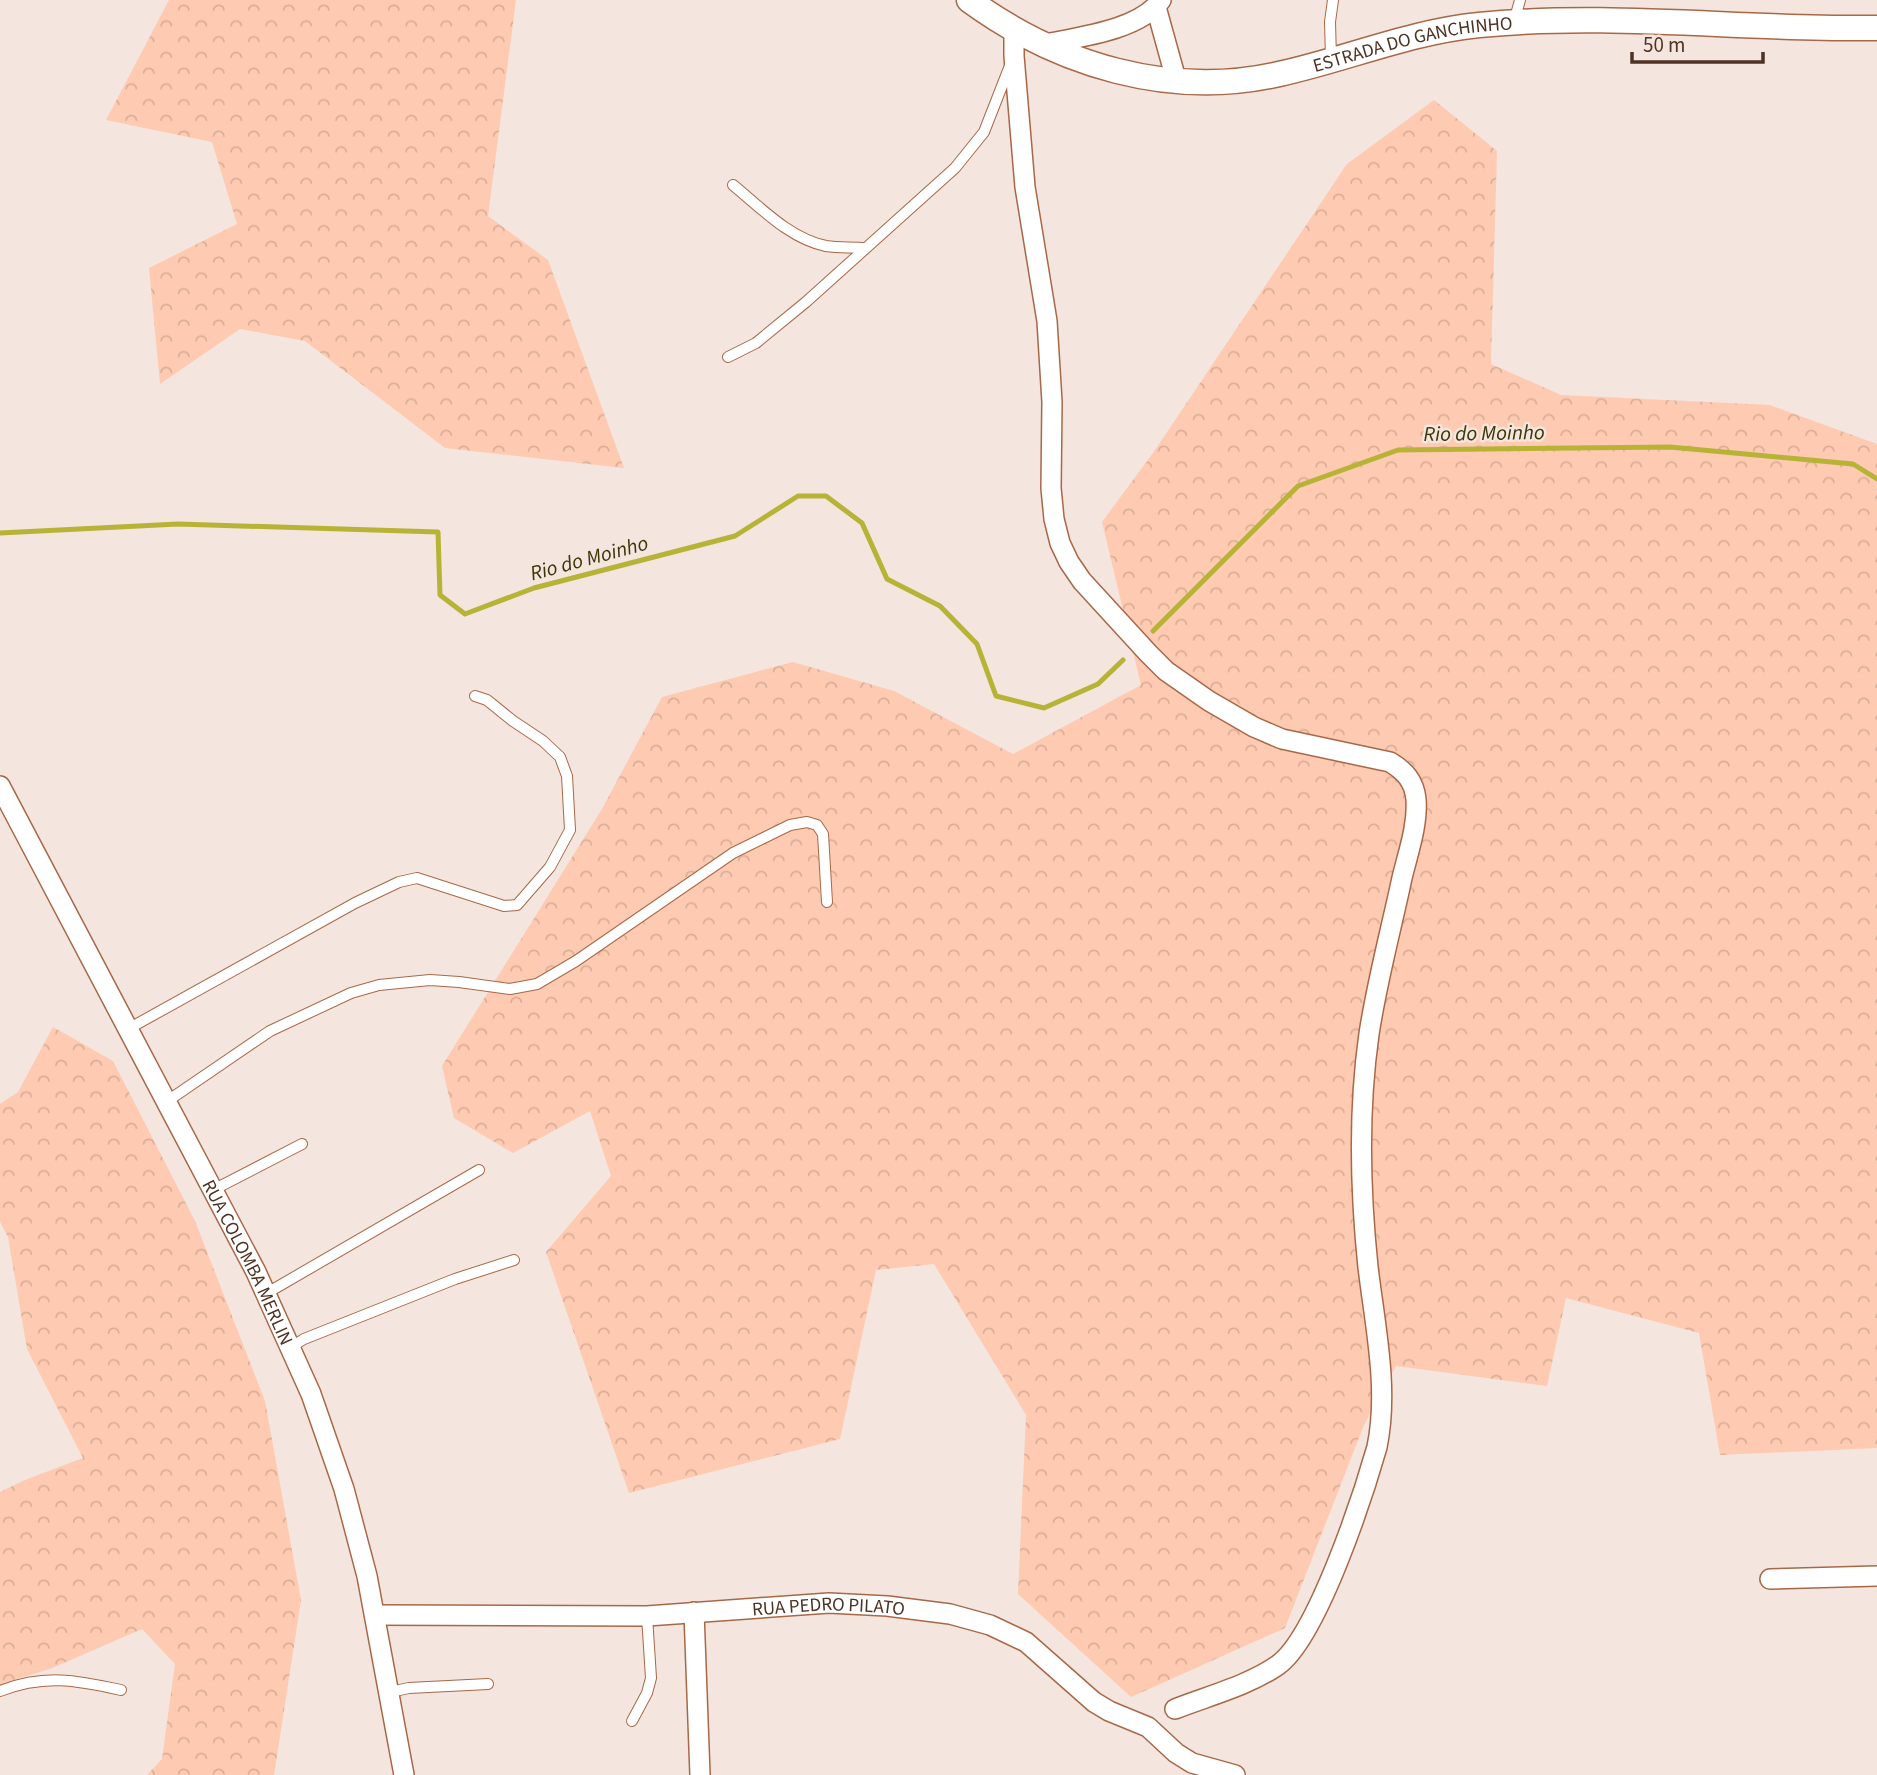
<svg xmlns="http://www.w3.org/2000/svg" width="1877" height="1775" font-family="'Source Sans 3',sans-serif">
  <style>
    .forest { fill: url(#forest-crowns) }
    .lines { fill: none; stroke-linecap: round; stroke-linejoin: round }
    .stream { stroke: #b7b337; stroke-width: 5 }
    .service-casing { stroke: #a86847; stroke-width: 12 }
    .minor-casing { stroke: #a86847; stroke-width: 22 }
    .tertiary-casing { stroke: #a86847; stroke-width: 27 }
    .service { stroke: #fff; stroke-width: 10 }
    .minor { stroke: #fff; stroke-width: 19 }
    .tertiary { stroke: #fff; stroke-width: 24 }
    .labels { text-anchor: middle; stroke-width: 5; stroke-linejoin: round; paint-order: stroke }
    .street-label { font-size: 19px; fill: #4e3224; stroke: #f4e5de }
    .water-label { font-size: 21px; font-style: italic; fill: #393703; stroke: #f4e5de }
  </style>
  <defs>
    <pattern id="forest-crowns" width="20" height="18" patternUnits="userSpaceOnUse" patternTransform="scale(1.75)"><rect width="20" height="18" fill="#fecab1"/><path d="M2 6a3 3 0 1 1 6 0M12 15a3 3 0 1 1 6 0" fill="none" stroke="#dbae98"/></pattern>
  </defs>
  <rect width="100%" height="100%" fill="#f4e5de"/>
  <g class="forest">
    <polygon points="169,0 516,0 488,216 548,260 624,468 445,448 305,341 240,329 160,384 149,268 237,224 212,142 106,120"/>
    <polygon points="1434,100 1497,151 1491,364 1561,395 1770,405 1877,444 1877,1448 1720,1455 1699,1333 1566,1298 1547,1386 1396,1366 1364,1425 1285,1628 1131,1697 1018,1594 1026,1415 934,1264 876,1270 840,1439 629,1493 546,1252 611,1176 590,1111 513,1153 454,1118 442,1066 602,809 662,697 793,662 894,691 1013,754 1141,685 1102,522 1153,453 1347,164"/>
    <polygon points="53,1027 113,1061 195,1221 265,1401 301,1600 274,1775 147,1775 162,1759 175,1664 142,1629 50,1669 0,1684 0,1492 25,1480 83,1458 27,1349 8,1237 0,1222 0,1104 18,1092"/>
  </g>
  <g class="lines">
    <g class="stream">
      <polyline points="0,533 178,524 438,532 440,595 465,614 534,588 735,536 798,496 826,496 862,523 887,579 940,606 977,644 996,696 1044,708 1098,684 1123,660"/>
      <polyline points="1153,631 1298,486 1398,450 1670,447 1853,464 1877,479"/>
    </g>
    <defs>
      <g id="service">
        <polyline points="1514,22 1520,0"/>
        <polyline points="1331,59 1330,22 1333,0"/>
        <path d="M733 185C760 207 790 239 826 246 838 248 852 247 865 248"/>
        <polyline points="728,357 756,343 806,302 955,168 984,132 1011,63"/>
        <polyline points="128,1029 355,903 399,882 417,878 504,906 517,905 550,867 570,830 567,776 560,757 543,741 513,721 487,700 475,696"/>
        <polyline points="166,1102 270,1031 351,993 379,985 430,980 459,982 510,989 537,984 576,961 733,853 790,825 807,822 817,825 823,834 827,902"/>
        <polyline points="213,1190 302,1144"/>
        <polyline points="267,1293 479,1170"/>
        <polyline points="291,1347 304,1339 455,1279 514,1260"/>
        <path d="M0 1691C44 1674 76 1680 121 1690"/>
        <polyline points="390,1692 409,1688 488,1684"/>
        <polyline points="632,1721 647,1693 651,1678 647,1616"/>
      </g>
      <g id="minor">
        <polyline points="1156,7 1177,83"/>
        <path d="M1014 30V56L1025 187 1047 321 1052 402 1051 488 1054 519 1060 543 1069 562 1082 581 1148 653 1166 671 1209 701 1254 727 1282 739 1390 762C1405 771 1414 781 1416 799 1418 825 1408 853 1402 878 1391 930 1377 981 1369 1034 1358 1111 1360 1190 1368 1267 1375 1326 1389 1389 1377 1447 1363 1496 1317 1637 1278 1665 1250 1685 1208 1696 1175 1709"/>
        <path d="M1045 44C1079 37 1140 30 1161 0"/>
        <path id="s1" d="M0 786 256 1272 311 1394 344 1489 367 1576 404 1775"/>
        <polyline points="1770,1579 1877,1576"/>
        <polyline points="694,1612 700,1775"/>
        <path id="s2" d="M376 1615 647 1616 829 1603 887 1606 950 1614 990 1625 1026 1642 1094 1702 1109 1711 1148 1727 1176 1753 1192 1763 1235 1775"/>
      </g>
      <g id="tertiary">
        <path id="s3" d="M969 0C1058 65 1170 99 1279 74 1347 59 1409 32 1479 25 1612 12 1745 30 1877 28"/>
      </g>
    </defs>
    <use href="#service" class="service-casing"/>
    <use href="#minor" class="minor-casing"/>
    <use href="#tertiary" class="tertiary-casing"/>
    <use href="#service" class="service"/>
    <use href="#minor" class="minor"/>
    <use href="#tertiary" class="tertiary"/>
  </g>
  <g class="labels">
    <g class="street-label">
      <text dy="7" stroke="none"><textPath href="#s3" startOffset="466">ESTRADA DO GANCHINHO</textPath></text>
      <text dy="7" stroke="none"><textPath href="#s1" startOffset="537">RUA COLOMBA MERLIN</textPath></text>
      <text dy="7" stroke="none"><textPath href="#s2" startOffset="453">RUA PEDRO PILATO</textPath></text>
    </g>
    <g class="water-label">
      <text transform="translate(1484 433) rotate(-1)" y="7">Rio do Moinho</text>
      <text transform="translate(589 558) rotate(-15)" y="7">Rio do Moinho</text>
    </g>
  </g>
  <path d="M1632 52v10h131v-10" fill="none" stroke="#4e3224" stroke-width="3.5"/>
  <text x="1643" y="52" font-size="21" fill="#4e3224" stroke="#f4e5de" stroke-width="5" paint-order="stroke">50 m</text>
</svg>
